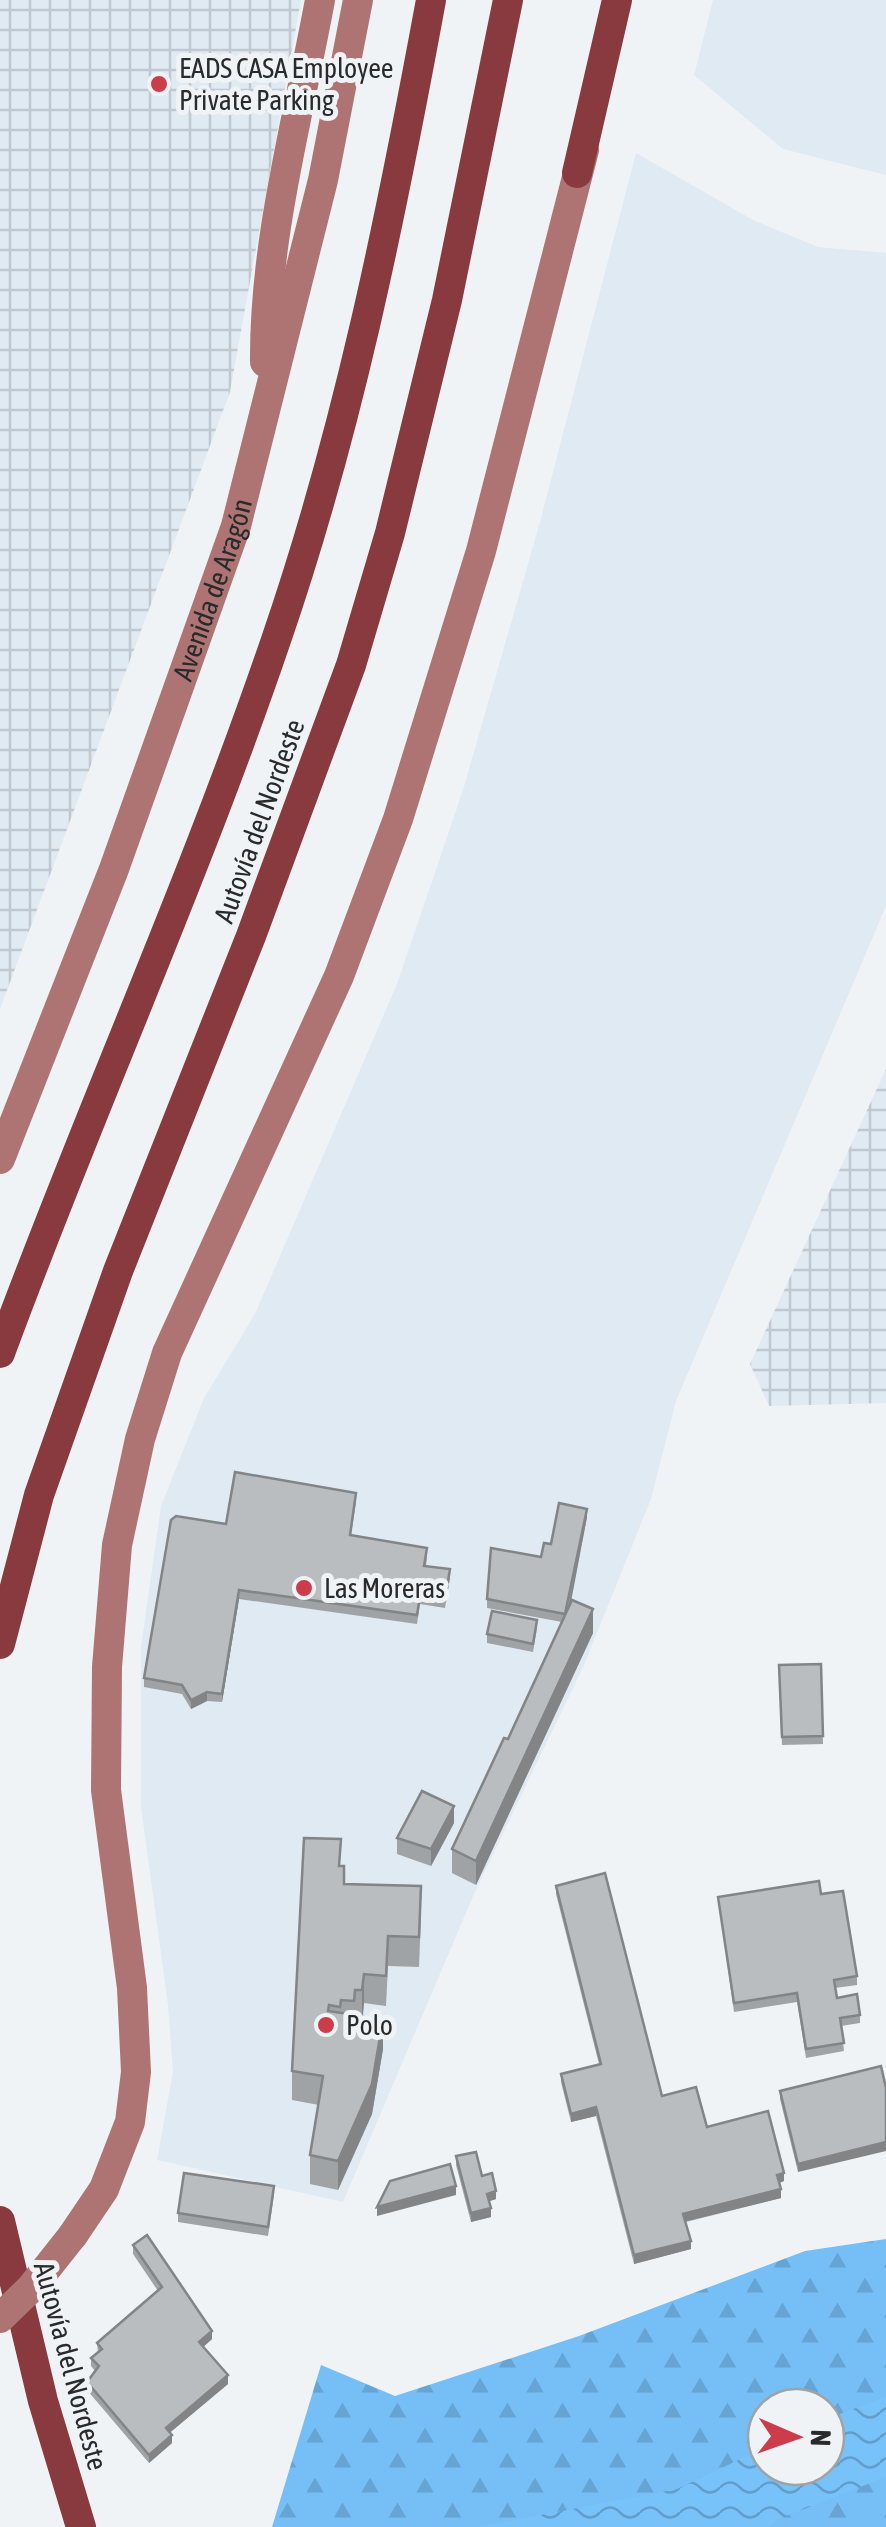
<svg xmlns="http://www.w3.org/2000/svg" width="886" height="2527" font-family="'Asap Condensed',sans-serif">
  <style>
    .built { fill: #e0eaf3 }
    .industrial { fill: url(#industrial-grid) }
    .forest { fill: url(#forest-firs); fill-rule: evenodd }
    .water { fill: url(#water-waves) }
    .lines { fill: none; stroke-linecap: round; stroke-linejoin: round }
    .secondary { stroke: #ae7474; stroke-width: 30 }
    .highway { stroke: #893a3e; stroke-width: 30 }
    .secondary-bridge { stroke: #ae7474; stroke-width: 30 }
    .wall { fill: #9fa3a5 }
    .shaded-wall { fill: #828486 }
    .building { fill: #b9bdc0; stroke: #828486; stroke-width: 2.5 }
    .poi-dot { fill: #cc3c4b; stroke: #f0f3f6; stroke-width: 4 }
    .labels { text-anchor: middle; stroke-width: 10; stroke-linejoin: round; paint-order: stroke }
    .poi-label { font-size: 28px; fill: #292a2b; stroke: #f0f3f6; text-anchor: start }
    .street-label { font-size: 28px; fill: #292a2b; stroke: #f0f3f6 }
  </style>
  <defs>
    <pattern id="industrial-grid" width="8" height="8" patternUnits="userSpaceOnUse" patternTransform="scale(2.5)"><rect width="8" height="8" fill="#e0eaf3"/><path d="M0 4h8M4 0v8" fill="none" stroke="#c0c9d0"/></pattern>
    <pattern id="forest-firs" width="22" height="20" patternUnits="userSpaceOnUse" patternTransform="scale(2.5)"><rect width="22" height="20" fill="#75bff6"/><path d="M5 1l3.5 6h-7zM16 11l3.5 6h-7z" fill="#65a4d3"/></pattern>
    <pattern id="water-waves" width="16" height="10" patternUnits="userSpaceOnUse" patternTransform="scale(2.5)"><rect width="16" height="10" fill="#78c2fa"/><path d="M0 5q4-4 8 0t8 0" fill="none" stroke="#629ecb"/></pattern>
  </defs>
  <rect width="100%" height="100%" fill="#f0f3f6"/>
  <g class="built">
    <polygon points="713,0 886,0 886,175 783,149 694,75"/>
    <polygon points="636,153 753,220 818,247 886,253 886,906 676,1401 651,1499 584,1665 474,1894 343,2202 157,2160 173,2072 168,2005 141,1807 141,1647 161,1506 204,1398 255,1314 397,984 463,790 540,522"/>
  </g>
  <g class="industrial">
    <polygon points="0,0 301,0 230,392 0,1009"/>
    <polygon points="886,1069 886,1403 769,1406 750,1364"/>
  </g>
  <path class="forest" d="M886 2239V2527H272L321 2365 395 2396 579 2336 805 2251ZM766 2407H826V2467H766Z"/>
  <polygon class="water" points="886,2397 886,2477 776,2520 769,2527 478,2527 677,2489 766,2447 766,2467 826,2467 826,2419"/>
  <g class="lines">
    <g class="secondary">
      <path d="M265 362C264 241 298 119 320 0"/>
      <path id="s1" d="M0 1159 114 869 236 526 323 180 358 0"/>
      <polyline points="73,2235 104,2189 130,2122 136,2072 132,1988 106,1790 107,1667 117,1545 140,1439 167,1353 339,976 398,819 481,551 584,150"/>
    </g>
    <g class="highway">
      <polyline points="577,173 617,0"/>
      <path d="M0 1353C88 1114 194 881 276 640 348 431 391 217 431 0"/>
      <polyline points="0,1644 39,1495 118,1271 251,936 351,665 390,533 447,300 508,0"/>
      <polyline points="0,2221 43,2401 81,2527"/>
    </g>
    <polyline class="secondary-bridge" points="0,2318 31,2288 73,2235"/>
  </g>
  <g class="wall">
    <polygon points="356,1502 351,1535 427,1557 426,1566 450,1578 445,1608 420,1604 417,1624 239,1599 222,1702 207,1701 191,1709 182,1694 144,1687 144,1678 226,1524"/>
    <polygon points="587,1517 570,1603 593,1633 476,1885 452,1873 452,1849 508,1739 562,1622 487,1608 487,1599 541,1557 551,1544"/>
    <polygon points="537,1628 533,1652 487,1643 487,1634"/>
    <polygon points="821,1664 823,1744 782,1745 779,1665"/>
    <polygon points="454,1823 431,1866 397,1854 397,1838"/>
    <polygon points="341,1866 344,1884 421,1916 419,1967 388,1966 386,2006 364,2003 363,2016 383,2049 372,2114 338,2190 310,2184 310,2155 319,2105 292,2100 292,2071"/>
    <polygon points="556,1886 662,2096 784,2181 780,2183 781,2198 686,2222 691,2249 634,2264 596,2116 571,2122 561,2082 561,2074 599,2064 556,1894"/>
    <polygon points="821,1894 857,1976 857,1985 835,1988 837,1998 860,2015 860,2023 841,2026 844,2051 806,2058 797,2002 734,2012 718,1897"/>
    <polygon points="881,2066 798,2172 780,2099 780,2091"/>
    <polygon points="456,2156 482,2176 496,2199 489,2201 491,2217 471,2222 456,2165"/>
    <polygon points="274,2195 268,2236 178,2222 178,2213"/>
    <polygon points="133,2245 212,2339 203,2347 228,2384 170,2432 172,2443 149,2463 87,2390 87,2382 95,2371 91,2366 91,2358 98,2353 97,2343 158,2291 133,2254"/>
  </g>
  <g class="shaded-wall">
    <polygon points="587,1509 587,1517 567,1623 567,1614"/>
    <polygon points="239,1590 239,1599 222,1702 222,1694"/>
    <polygon points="593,1609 593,1633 476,1885 476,1861"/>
    <polygon points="207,1692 207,1701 191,1709 191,1700"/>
    <polygon points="454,1806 454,1823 431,1866 431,1849"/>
    <polygon points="364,1974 364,2003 362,2020 362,1990"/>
    <polygon points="383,2019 383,2049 372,2114 338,2190 338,2161"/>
    <polygon points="596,2107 596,2116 571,2122 571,2114"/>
    <polygon points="886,2142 886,2151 798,2172 798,2164"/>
    <polygon points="784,2173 784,2181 777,2183 777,2175"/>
    <polygon points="456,2186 456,2195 377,2216 377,2207"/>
    <polygon points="781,2189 781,2198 683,2222 683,2214"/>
    <polygon points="496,2191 496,2199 487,2202 487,2194"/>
    <polygon points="491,2208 491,2217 471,2222 471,2213"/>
    <polygon points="691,2241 691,2249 634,2264 634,2255"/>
    <polygon points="212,2331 212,2339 199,2351 199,2342"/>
    <polygon points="228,2375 228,2384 166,2436 166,2428"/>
    <polygon points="172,2435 172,2443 149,2463 149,2455"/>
  </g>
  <g class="building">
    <polygon points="235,1472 356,1493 350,1535 427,1548 424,1566 450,1569 445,1600 420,1596 417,1615 239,1590 222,1694 207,1692 191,1700 182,1685 144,1678 171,1520 176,1516 226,1524"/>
    <polygon points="559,1503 587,1509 565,1614 487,1599 491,1548 541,1557 544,1543 551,1544"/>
    <polygon points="572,1600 593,1609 476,1861 452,1849 504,1738 508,1739"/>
    <polygon points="492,1611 537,1620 533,1644 487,1634"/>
    <polygon points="821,1664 823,1736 782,1737 779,1665"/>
    <polygon points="422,1791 454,1806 431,1849 397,1838"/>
    <polygon points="304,1838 341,1839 339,1866 344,1866 344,1884 421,1886 419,1937 388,1936 386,1976 364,1974 362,1990 355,1990 354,2001 341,2000 340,2007 329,2005 328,2011 383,2019 372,2084 338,2161 310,2155 323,2076 292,2071"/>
    <polygon points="605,1873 662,2096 696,2087 707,2127 768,2111 784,2173 777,2175 781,2189 683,2214 691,2241 634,2255 596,2107 571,2114 561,2074 601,2064 556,1886"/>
    <polygon points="819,1881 821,1894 843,1891 857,1976 834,1980 837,1998 857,1994 860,2015 840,2018 844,2043 806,2049 797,1993 734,2003 718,1897"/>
    <polygon points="881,2066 886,2088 886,2142 798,2164 780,2091"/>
    <polygon points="476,2152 482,2176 492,2173 496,2191 487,2194 491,2208 471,2213 456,2156"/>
    <polygon points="450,2164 456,2186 377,2207 390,2181"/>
    <polygon points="184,2173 274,2186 268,2227 178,2213"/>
    <polygon points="147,2235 212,2331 199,2342 228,2375 166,2428 172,2435 149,2455 87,2382 99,2366 91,2358 102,2349 97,2343 162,2287 133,2245"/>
  </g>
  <g class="poi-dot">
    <circle cx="159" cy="84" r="10"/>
    <circle cx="304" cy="1588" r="10"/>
    <circle cx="326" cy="2025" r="10"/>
  </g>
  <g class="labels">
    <g class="poi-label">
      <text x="179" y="78">EADS CASA Employee<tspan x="179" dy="32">Private Parking</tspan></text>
      <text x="324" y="1598">Las Moreras</text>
      <text x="346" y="2035">Polo</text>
    </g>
    <g class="street-label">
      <text dy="10" stroke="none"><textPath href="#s1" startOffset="608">Avenida de Aragón</textPath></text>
      <text transform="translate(259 821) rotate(-70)" y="10">Autovía del Nordeste</text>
      <text transform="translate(71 2366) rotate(75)" y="10">Autovía del Nordeste</text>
    </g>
  </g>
  <g transform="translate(796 2437) rotate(92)"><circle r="48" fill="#f0f3f6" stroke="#a0a3a5" stroke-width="2.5"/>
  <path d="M0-8L18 38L0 25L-18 38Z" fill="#cc3c4b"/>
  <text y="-15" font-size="28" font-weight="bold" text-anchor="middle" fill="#292a2b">N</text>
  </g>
</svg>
